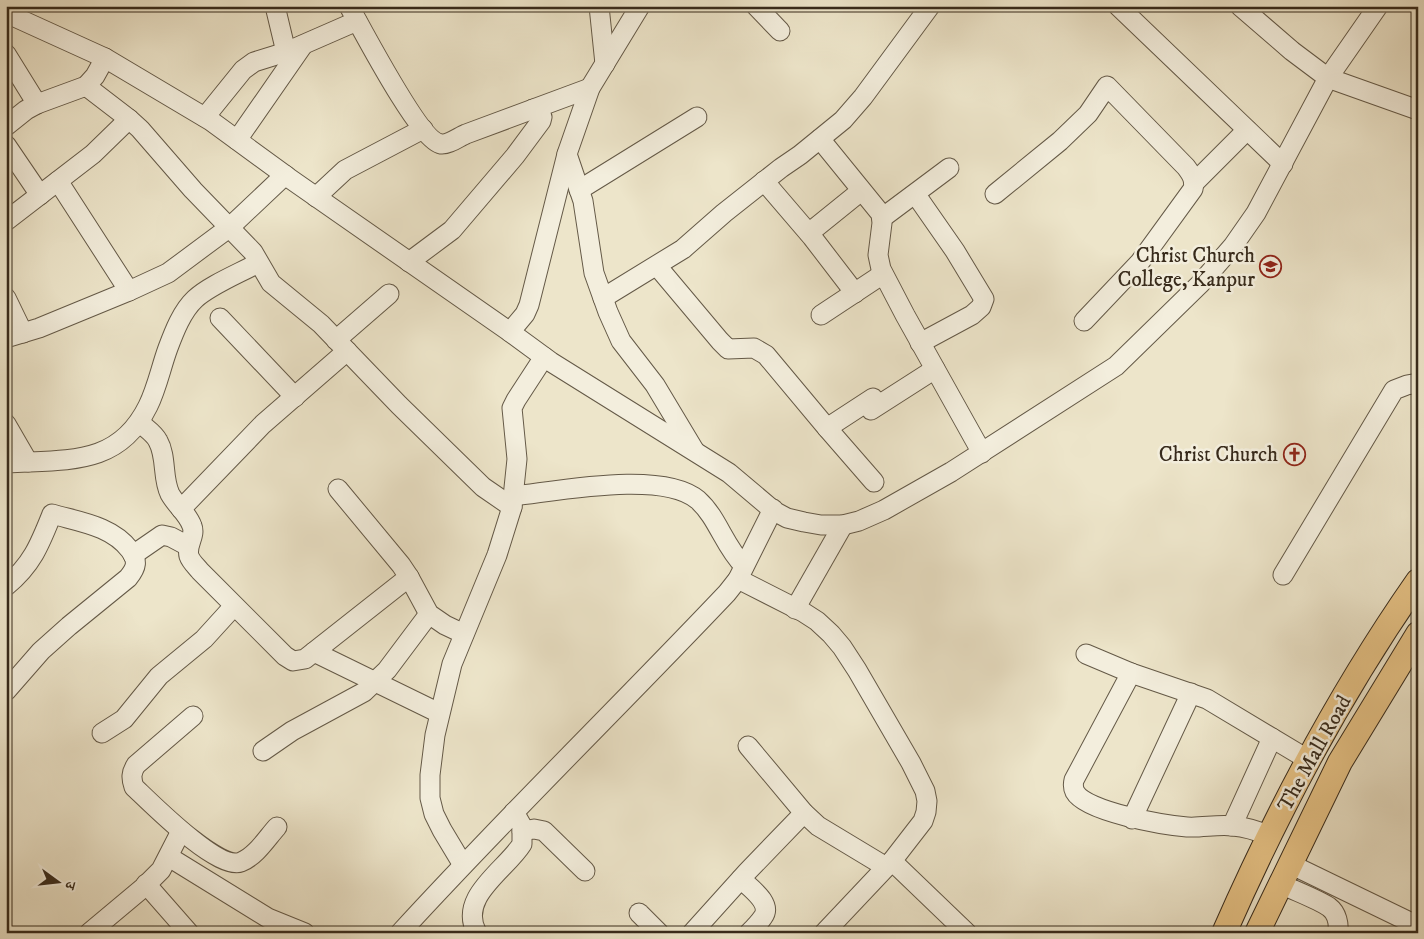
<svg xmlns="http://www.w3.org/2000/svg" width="1424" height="939" font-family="'IM FELL DW Pica','Noto Serif Devanagari',serif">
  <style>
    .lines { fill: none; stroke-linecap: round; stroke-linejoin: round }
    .minor-casing { stroke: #645947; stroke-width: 21 }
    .major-casing { stroke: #372a1b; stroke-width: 26 }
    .minor { stroke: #f3eedd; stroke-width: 19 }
    .major { stroke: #e6c285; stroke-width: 24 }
    .labels { text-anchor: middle; stroke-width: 5; stroke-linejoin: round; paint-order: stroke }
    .poi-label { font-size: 21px; fill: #372a1b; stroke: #f3eedd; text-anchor: end }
    .street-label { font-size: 21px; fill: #372a1b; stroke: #f3eedd }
  </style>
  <rect width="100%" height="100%" fill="#ede5ca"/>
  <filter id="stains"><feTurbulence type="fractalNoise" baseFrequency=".004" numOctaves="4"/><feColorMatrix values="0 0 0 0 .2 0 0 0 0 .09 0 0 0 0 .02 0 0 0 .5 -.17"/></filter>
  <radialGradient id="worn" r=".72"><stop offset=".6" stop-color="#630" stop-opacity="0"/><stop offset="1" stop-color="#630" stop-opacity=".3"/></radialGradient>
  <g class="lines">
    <defs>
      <g id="minor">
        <polyline points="275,6 286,52"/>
        <path d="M349 6C362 29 420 141 441 144 448 145 459 137 466 134L590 88"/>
        <polyline points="599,6 605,64"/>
        <polyline points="640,6 590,88 567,154 583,201 594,273 608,312 621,341 655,385 694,450"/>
        <polyline points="756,6 780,31"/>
        <polyline points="1118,6 1283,164"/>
        <polyline points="1240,6 1292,51 1328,78 1418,110"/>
        <polyline points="6,13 105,58 211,121 289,178 510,332 551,362 729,473 774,511 787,518 804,522 821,525 843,525 859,521 884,510 951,472 1116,366 1200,284 1233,246 1256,213 1328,78 1378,6"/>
        <polyline points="6,54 37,104"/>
        <polyline points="86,86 129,119 140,129 193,190 253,252 271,283 321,324 399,405 483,487 512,507"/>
        <polyline points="205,117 243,70 254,62 286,52 357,21"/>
        <polyline points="6,126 26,110 37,104 86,86 95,76 105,58"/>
        <polyline points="820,139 881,214 882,223 878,255 881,269 905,315 982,453"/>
        <polyline points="237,140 303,45"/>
        <polyline points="6,145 40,195"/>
        <polyline points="58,181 129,291"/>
        <polyline points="764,181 812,237 855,293"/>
        <polyline points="1195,182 1247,130"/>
        <polyline points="579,190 697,117"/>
        <path d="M995 194 1060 141 1088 114 1107 86 1186 167C1192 175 1195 180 1193 189L1140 262 1084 321"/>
        <polyline points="916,195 955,251 984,299 981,307 972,315 920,343"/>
        <polyline points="316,197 345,170 423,129"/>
        <polyline points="882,218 949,168"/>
        <polyline points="6,221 93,154 129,119"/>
        <polyline points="809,233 861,191"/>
        <polyline points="409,262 452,230 515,156 541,121 542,117 533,109"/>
        <polyline points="657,266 720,341 728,349 754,348 766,355 827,428 874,482"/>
        <polyline points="6,298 23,333"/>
        <polyline points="603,298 683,249 724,213 781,168 800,155 843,120 863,97 930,6"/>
        <polyline points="821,315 883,274"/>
        <polyline points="220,318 295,397"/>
        <polyline points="510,332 525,314 529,305 567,154"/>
        <polyline points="6,338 39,328 129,291 168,273 230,227 285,175"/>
        <polyline points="336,340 389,294"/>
        <polyline points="871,410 935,369"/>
        <path d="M139 422C145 428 154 433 158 441 167 457 162 478 170 494 176 505 188 514 192 526 196 536 186 545 189 556 191 562 197 567 200 571L285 656 293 661 305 659 409 577"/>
        <polyline points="6,424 28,462 6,463"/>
        <polyline points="827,428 873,398"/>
        <path d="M28 462C80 460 122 459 148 406 157 388 161 367 168 348 174 332 182 311 195 299 210 285 240 273 258 263"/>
        <polyline points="338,489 401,565 409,577 429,614 445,625 464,634"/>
        <path d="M514 496C559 491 663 470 698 500 718 518 724 546 744 566"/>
        <polyline points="181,509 263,424 347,351"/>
        <polyline points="133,555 162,535 171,537 188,546"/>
        <polyline points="1283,575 1394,390 1407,385 1418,383"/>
        <polyline points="738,579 803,612 817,621 831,634 842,647 857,670 911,763 925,791 927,801 926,812 923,821 892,861 824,933"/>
        <path d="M6 586C32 565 40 544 52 514 80 522 112 526 130 550 138 561 137 567 128 578L69 626 41 651 6 691"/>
        <polyline points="795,609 843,525"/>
        <polyline points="314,652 439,713"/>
        <polyline points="1086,654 1131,673 1207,699 1307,759"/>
        <path d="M1131 673 1074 780C1073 784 1073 788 1075 792 1086 812 1164 825 1187 827 1202 828 1218 824 1233 826 1246 827 1258 831 1270 836"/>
        <path d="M193 716 136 765C131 773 131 778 134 787 151 803 218 871 241 862 256 856 267 838 277 827"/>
        <polyline points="102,733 124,719 159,676 204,639 234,606"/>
        <polyline points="748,746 804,813 818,826 886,867"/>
        <polyline points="263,751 292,731 364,692 387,670 429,614"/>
        <polyline points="1132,819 1191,693"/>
        <polyline points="1232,826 1272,738"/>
        <polyline points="522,831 534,829 544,831 585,871"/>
        <polyline points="169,857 268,918 305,933"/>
        <polyline points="892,861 967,933"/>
        <polyline points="1290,864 1418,926"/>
        <polyline points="463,865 442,830 434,814 430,798 430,775 435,735 452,664 497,555 512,507 517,459 512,408 516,400 544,357"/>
        <path d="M741 879C750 888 773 903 763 917 759 923 754 928 749 933"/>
        <polyline points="146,884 189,933"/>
        <path d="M1281 884C1295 891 1317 899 1329 907 1337 913 1339 924 1338 933"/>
        <polyline points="639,913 659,933"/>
        <polyline points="89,933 144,887 161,870 181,831"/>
        <path d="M400 933C506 817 619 707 727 593L738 579 773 509"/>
        <path d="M477 933C457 897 506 870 522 844V826L514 812"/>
        <polyline points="692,933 747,872 804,813"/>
      </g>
      <g id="major">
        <path d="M1224 933C1278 810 1341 691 1418 581"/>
        <polyline points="1257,933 1340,762 1418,634"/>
      </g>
    </defs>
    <use href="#minor" class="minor-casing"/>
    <use href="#major" class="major-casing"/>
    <use href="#minor" class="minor"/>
    <use href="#major" class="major"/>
  </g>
  <defs>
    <symbol id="university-ring" viewBox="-11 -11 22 22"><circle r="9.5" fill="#f3eedd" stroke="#8f2418" stroke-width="1.5"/><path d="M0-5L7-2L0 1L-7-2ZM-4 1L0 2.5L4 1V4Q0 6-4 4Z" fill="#8f2418"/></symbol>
    <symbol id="church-ring" viewBox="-11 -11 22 22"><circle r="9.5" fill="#f3eedd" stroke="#8f2418" stroke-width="1.5"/><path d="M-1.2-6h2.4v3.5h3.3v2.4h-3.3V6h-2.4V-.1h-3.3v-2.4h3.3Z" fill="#8f2418"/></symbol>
  </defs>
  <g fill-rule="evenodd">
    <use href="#university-ring" x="1258" y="254" width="25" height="25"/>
    <use href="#church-ring" x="1282" y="442" width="25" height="25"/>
  </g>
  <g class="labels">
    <g class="poi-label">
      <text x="1255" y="262">Christ Church<tspan x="1255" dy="24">College, Kanpur</tspan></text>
      <text x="1278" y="461">Christ Church</text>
    </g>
    <g class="street-label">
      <text transform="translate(1314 753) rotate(-61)" y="7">The Mall Road</text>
    </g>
  </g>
  <rect width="1424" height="939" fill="none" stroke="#ede5ca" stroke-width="25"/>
  <rect x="8" y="8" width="1409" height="924" fill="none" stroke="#372a1b" stroke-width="2.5"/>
  <rect x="12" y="12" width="1399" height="914" fill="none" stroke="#372a1b"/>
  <g transform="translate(58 882) rotate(105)" stroke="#f3eedd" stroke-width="4" paint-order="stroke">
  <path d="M0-4L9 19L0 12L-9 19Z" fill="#372a1b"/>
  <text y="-8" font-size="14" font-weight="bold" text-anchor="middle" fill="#372a1b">उ</text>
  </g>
  <rect width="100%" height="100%" filter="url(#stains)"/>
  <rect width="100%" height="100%" fill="url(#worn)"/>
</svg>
